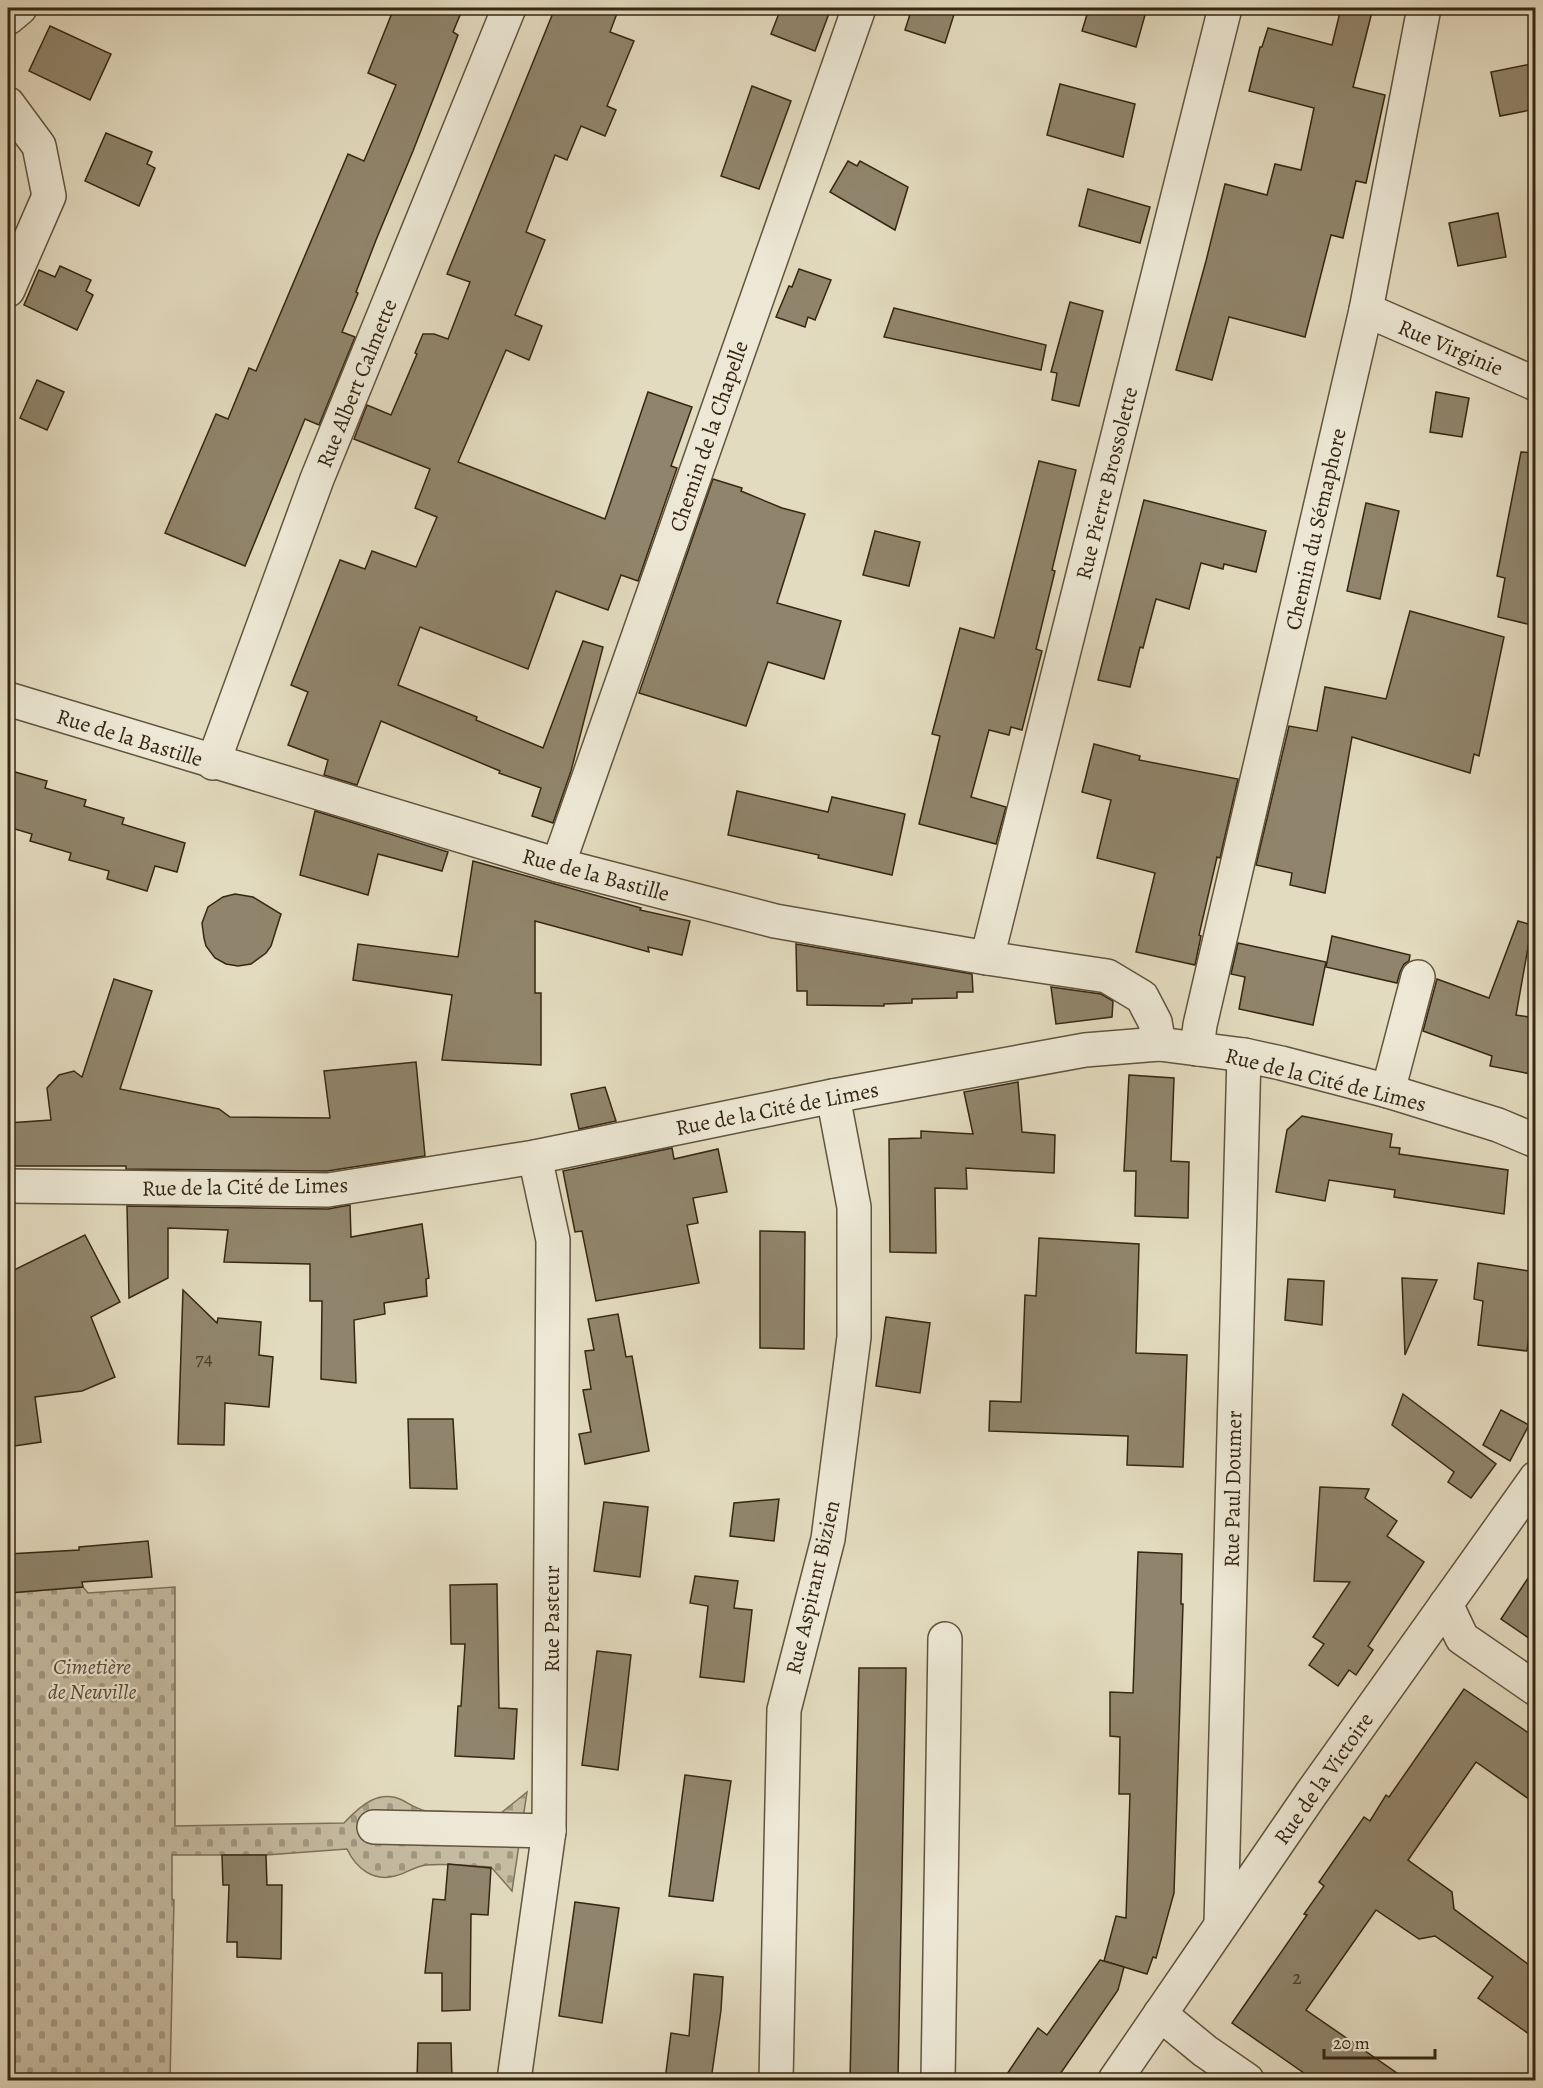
<svg xmlns="http://www.w3.org/2000/svg" width="1543" height="2088" font-family="Alegreya,serif">
  <style>
    .cemetery { fill: url(#cemetery-stones); stroke: #7e725a; stroke-width: 1.5 }
    .building { fill: #90856c; stroke: #362712; stroke-width: 1.5 }
    .lines { fill: none; stroke-linecap: round; stroke-linejoin: round }
    .minor-casing { stroke: #61543d; stroke-width: 36 }
    .minor { stroke: #ede8d5; stroke-width: 33 }
    .labels { text-anchor: middle; stroke-width: 4.5; stroke-linejoin: round; paint-order: stroke }
    .number-label { font-size: 20px; fill: #4c3e28 }
    .street-label { font-size: 22px; fill: #362712; stroke: #ede8d5 }
    .park-label { font-size: 22px; font-style: italic; fill: #5a4c36; stroke: #ede8d5 }
  </style>
  <defs>
    <pattern id="cemetery-stones" width="16" height="16" patternUnits="userSpaceOnUse" patternTransform="scale(1.5)"><rect width="16" height="16" fill="#c6bca2"/><path d="M2 7V4a2 2 0 0 1 4 0v3zM10 15v-3a2 2 0 0 1 4 0v3z" fill="#a29983"/></pattern>
  </defs>
  <rect width="100%" height="100%" fill="#e3dbbf"/>
  <filter id="stains"><feTurbulence type="fractalNoise" baseFrequency=".00333" numOctaves="4"/><feColorMatrix values="0 0 0 0 .2 0 0 0 0 .09 0 0 0 0 .02 0 0 0 .5 -.17"/></filter>
  <radialGradient id="worn" r=".72"><stop offset=".6" stop-color="#630" stop-opacity="0"/><stop offset="1" stop-color="#630" stop-opacity=".3"/></radialGradient>
  <path class="cemetery" d="M83 1587 88 1593 175 1587V1826L344 1823C360 1806 379 1788 404 1801 411 1805 417 1809 426 1811L501 1813 527 1792 512 1891 491 1867C470 1866 447 1863 426 1865 413 1867 407 1873 395 1876 373 1882 356 1868 347 1849L266 1855H172V1899L174 1900 170 2080H8V1593Z"/>
  <g class="building">
    <polygon points="394,8 463,8 453,32 458,35 413,151 376,240 356,292 358,293 342,332 355,337 319,425 305,419 245,566 165,533 216,414 228,419 249,368 256,371 348,154 364,161 396,85 368,73"/>
    <polygon points="555,8 619,8 610,32 634,41 607,106 616,110 605,136 581,126 567,160 555,155 526,232 545,240 515,315 542,326 529,360 506,350 458,462 605,519 648,392 692,407 671,466 677,468 638,581 621,575 608,610 556,591 528,669 420,627 398,685 477,717 476,720 543,748 583,641 603,647 571,771 553,823 532,816 541,788 499,773 500,771 381,721 357,785 324,775 328,760 288,745 308,692 291,685 340,560 365,569 372,551 416,567 437,517 415,508 430,469 354,439 367,405 391,415 417,354 415,353 423,334 434,334 448,339 470,282 447,274"/>
    <polygon points="781,8 831,8 815,51 771,34"/>
    <polygon points="912,8 956,8 945,43 905,30"/>
    <polygon points="1089,8 1147,8 1136,47 1082,31"/>
    <polygon points="1341,8 1373,8 1353,87 1385,95 1366,183 1356,181 1343,238 1331,235 1305,337 1229,317 1212,380 1176,370 1206,261 1225,184 1267,195 1275,164 1301,170 1314,108 1249,91 1260,47 1262,47 1268,28 1332,45"/>
    <polygon points="50,26 111,54 90,100 29,71"/>
    <polygon points="1536,63 1536,109 1500,116 1491,72"/>
    <polygon points="1060,84 1135,104 1123,157 1047,135"/>
    <polygon points="752,86 791,101 759,189 721,176"/>
    <polygon points="106,133 152,152 147,164 155,168 139,206 85,181"/>
    <polygon points="848,161 857,166 860,161 908,187 895,230 830,192"/>
    <polygon points="1088,189 1150,207 1140,243 1079,226"/>
    <polygon points="1498,213 1506,257 1458,266 1449,223"/>
    <polygon points="60,266 91,280 86,291 93,295 77,330 24,305 39,270 55,277"/>
    <polygon points="799,269 831,280 815,320 808,317 805,327 776,317 789,286 792,287"/>
    <polygon points="1070,302 1103,311 1079,406 1052,400 1057,373 1051,372"/>
    <polygon points="894,308 1046,345 1041,370 884,337"/>
    <polygon points="37,380 64,392 47,430 20,418"/>
    <polygon points="1436,392 1469,398 1462,437 1430,432"/>
    <polygon points="1521,452 1536,453 1536,626 1498,617 1505,578 1497,576"/>
    <polygon points="1039,461 1076,470 1052,570 1055,571 1036,649 1042,651 1022,730 1011,727 1009,735 989,730 971,797 1006,807 996,844 919,824 940,736 932,734 960,628 994,638"/>
    <polygon points="713,479 742,488 741,491 782,508 805,514 777,603 841,621 824,679 768,662 746,726 639,693"/>
    <polygon points="1144,500 1266,531 1256,572 1224,564 1223,569 1201,563 1189,609 1156,599 1143,648 1140,647 1130,687 1098,680"/>
    <polygon points="1366,503 1399,511 1380,599 1347,591"/>
    <polygon points="875,531 920,542 909,586 863,575"/>
    <polygon points="1410,611 1504,637 1479,756 1474,754 1470,773 1352,737 1325,893 1290,885 1292,873 1256,865 1289,726 1317,731 1325,687 1386,699"/>
    <polygon points="1094,744 1140,756 1139,760 1238,779 1220,858 1217,857 1199,935 1201,936 1195,965 1136,952 1155,873 1097,858 1111,800 1082,792"/>
    <polygon points="8,770 47,781 45,788 86,800 84,806 124,818 122,824 185,843 177,872 155,866 147,891 107,879 109,871 69,860 71,853 30,841 32,834 8,827"/>
    <polygon points="737,791 828,812 832,797 905,814 892,875 818,858 819,855 728,835"/>
    <polygon points="315,811 448,852 442,871 378,854 368,895 300,875"/>
    <polygon points="473,861 641,908 640,910 690,921 682,955 648,947 649,952 535,921 535,993 541,993 541,1065 442,1060 452,995 353,980 358,944 458,957"/>
    <polygon points="235,894 253,897 281,914 271,946 266,953 251,964 238,966 226,964 215,958 206,946 204,938 202,923 208,907 223,897"/>
    <polygon points="1518,921 1532,925 1516,1015 1536,1018 1536,1075 1490,1066 1492,1056 1423,1031 1437,979 1489,998"/>
    <polygon points="1332,936 1410,955 1409,961 1404,964 1400,972 1397,983 1326,967"/>
    <polygon points="1238,943 1326,962 1313,1025 1239,1009 1245,977 1231,974"/>
    <polygon points="796,944 972,974 973,992 957,992 957,998 912,999 912,1003 884,1004 884,1006 807,1005 807,991 797,991"/>
    <polygon points="114,979 152,991 120,1089 219,1109 230,1117 330,1118 324,1071 416,1062 425,1156 327,1171 126,1169 126,1166 8,1166 8,1123 51,1120 47,1088 59,1075 74,1071 82,1077"/>
    <polygon points="1051,987 1101,994 1113,1001 1112,1017 1056,1024"/>
    <polygon points="1129,1075 1174,1078 1171,1161 1189,1162 1188,1218 1135,1216 1136,1171 1124,1171"/>
    <polygon points="1018,1082 1022,1132 1055,1135 1054,1173 966,1168 967,1189 935,1188 936,1253 890,1252 889,1139 921,1138 921,1131 973,1134 964,1092"/>
    <polygon points="605,1087 616,1121 579,1129 571,1094"/>
    <polygon points="1302,1116 1392,1134 1390,1147 1400,1148 1399,1154 1508,1170 1504,1214 1394,1197 1395,1190 1329,1180 1325,1201 1276,1192 1287,1130"/>
    <polygon points="672,1148 674,1159 718,1149 727,1192 693,1198 698,1223 687,1225 699,1283 596,1301 582,1231 575,1232 563,1171"/>
    <polygon points="350,1205 351,1237 422,1224 429,1278 426,1279 427,1296 384,1303 385,1314 354,1320 356,1383 321,1379 322,1301 310,1301 310,1264 224,1262 228,1230 168,1228 168,1278 129,1298 127,1206 328,1209"/>
    <polygon points="760,1231 805,1232 804,1349 760,1348"/>
    <polygon points="85,1235 120,1302 91,1317 115,1377 82,1391 35,1397 41,1442 8,1447 8,1273"/>
    <polygon points="1039,1238 1139,1244 1136,1353 1187,1355 1183,1467 1127,1465 1128,1436 989,1431 990,1401 1021,1402 1025,1295 1036,1296"/>
    <polygon points="1478,1263 1536,1272 1536,1308 1532,1307 1527,1351 1478,1345 1483,1301 1474,1299"/>
    <polygon points="1402,1278 1437,1280 1405,1355"/>
    <polygon points="1288,1279 1324,1281 1322,1325 1285,1320"/>
    <polygon points="183,1290 217,1323 218,1318 261,1322 259,1355 273,1357 269,1407 225,1403 224,1445 178,1444"/>
    <polygon points="618,1314 626,1357 632,1356 649,1451 585,1464 579,1434 591,1432 583,1390 591,1389 585,1351 594,1350 588,1319"/>
    <polygon points="886,1317 930,1323 920,1393 876,1386"/>
    <polygon points="1403,1394 1496,1464 1471,1498 1448,1482 1454,1472 1392,1425"/>
    <polygon points="1501,1410 1529,1425 1510,1461 1483,1445"/>
    <polygon points="408,1419 453,1419 457,1489 410,1488"/>
    <polygon points="1320,1487 1369,1489 1365,1498 1397,1521 1387,1536 1424,1562 1368,1646 1373,1650 1356,1675 1349,1670 1338,1686 1309,1665 1324,1644 1313,1637 1350,1582 1314,1581"/>
    <polygon points="779,1499 774,1541 730,1536 734,1503"/>
    <polygon points="604,1502 648,1507 640,1577 594,1571"/>
    <polygon points="148,1541 152,1577 82,1582 83,1587 9,1593 8,1554 79,1550 79,1547"/>
    <polygon points="1138,1552 1182,1554 1181,1604 1183,1604 1174,1893 1156,1958 1153,1957 1147,1974 1104,1961 1116,1916 1126,1918 1130,1794 1119,1794 1120,1737 1110,1736 1110,1692 1133,1693"/>
    <polygon points="1536,1566 1536,1643 1501,1619"/>
    <polygon points="695,1576 738,1581 734,1608 752,1610 744,1682 700,1677 708,1606 690,1603"/>
    <polygon points="497,1584 499,1708 517,1709 514,1759 455,1756 458,1706 461,1706 465,1644 451,1644 450,1585"/>
    <polygon points="597,1651 631,1655 618,1770 582,1765"/>
    <polygon points="859,1668 906,1668 898,2080 850,2080"/>
    <polygon points="1464,1689 1536,1738 1536,1804 1476,1762 1408,1860 1452,1892 1454,1909 1536,1970 1536,2039 1478,1998 1493,1977 1435,1936 1419,1939 1376,1910 1306,2010 1407,2080 1314,2080 1232,2023 1307,1915 1304,1914 1324,1886 1319,1882 1364,1817 1370,1821 1386,1795 1389,1797"/>
    <polygon points="685,1775 731,1781 713,1901 669,1896"/>
    <polygon points="222,1855 266,1855 267,1885 282,1885 281,1959 237,1957 237,1942 227,1942 229,1885 223,1885"/>
    <polygon points="448,1864 491,1868 488,1915 471,1914 470,2010 442,2011 442,1973 425,1973 433,1899 445,1900"/>
    <polygon points="575,1902 619,1908 602,2023 559,2016"/>
    <polygon points="1100,1960 1124,1967 1118,1990 1056,2080 1003,2080 1038,2028 1047,2035"/>
    <polygon points="694,1974 723,1977 721,2010 711,2080 665,2080 671,2033 689,2036"/>
    <polygon points="418,2043 451,2043 452,2080 417,2080"/>
  </g>
  <g class="lines">
    <defs>
      <g id="minor">
        <polyline points="8,18 20,8"/>
        <polyline points="8,104 39,146 49,196 8,290"/>
        <polyline points="1366,310 1536,384"/>
        <polyline points="8,699 558,865 775,921 987,958 1107,976 1142,997 1155,1022 1159,1044"/>
        <polyline points="213,763 317,479 509,8"/>
        <polyline points="558,865 859,8"/>
        <polyline points="987,958 1225,8"/>
        <polyline points="1197,1049 1200,1025 1366,310 1424,8"/>
        <polyline points="1388,1091 1418,977"/>
        <polyline points="8,1186 328,1190 535,1157 833,1096 1085,1050 1159,1044 1244,1055 1281,1063 1388,1091 1498,1125 1536,1141"/>
        <polyline points="1446,1604 1462,1638 1536,1689"/>
        <polyline points="374,1827 549,1831"/>
        <polyline points="1221,1924 1244,1055"/>
        <polyline points="1160,2014 1205,2051 1247,2080"/>
        <polyline points="514,2080 549,1831 553,1240 535,1157"/>
        <polyline points="776,2080 784,1710 828,1539 854,1337 854,1207 833,1096"/>
        <polyline points="938,2080 945,1639"/>
        <polyline points="1115,2080 1311,1794 1536,1478"/>
      </g>
    </defs>
    <use href="#minor" class="minor-casing"/>
    <use href="#minor" class="minor"/>
  </g>
  <g class="labels">
    <g class="number-label">
      <text x="204" y="1365">74</text>
      <text x="1297" y="1984">2</text>
    </g>
    <g class="street-label">
      <text transform="translate(1451 347) rotate(23)" y="8">Rue Virginie</text>
      <text transform="translate(356 383) rotate(-68)" y="8">Rue Albert Calmette</text>
      <text transform="translate(708 436) rotate(-71)" y="8">Chemin de la Chapelle</text>
      <text transform="translate(1106 483) rotate(-76)" y="8">Rue Pierre Brossolette</text>
      <text transform="translate(1315 529) rotate(-77)" y="8">Chemin du Sémaphore</text>
      <text transform="translate(130 737) rotate(17)" y="8">Rue de la Bastille</text>
      <text transform="translate(596 874) rotate(15)" y="8">Rue de la Bastille</text>
      <text transform="translate(1326 1079) rotate(14)" y="8">Rue de la Cité de Limes</text>
      <text transform="translate(777 1108) rotate(-11)" y="8">Rue de la Cité de Limes</text>
      <text transform="translate(245 1186) rotate(-1)" y="8">Rue de la Cité de Limes</text>
      <text transform="translate(1232 1489) rotate(-89)" y="8">Rue Paul Doumer</text>
      <text transform="translate(812 1587) rotate(-77)" y="8">Rue Aspirant Bizien</text>
      <text transform="translate(551 1619) rotate(-90)" y="8">Rue Pasteur</text>
      <text transform="translate(1323 1778) rotate(-55)" y="8">Rue de la Victoire</text>
    </g>
    <g class="park-label">
      <text x="92" y="1674">Cimetière<tspan x="92" dy="25">de Neuville</tspan></text>
    </g>
  </g>
  <rect width="1543" height="2088" fill="none" stroke="#e3dbbf" stroke-width="30"/>
  <rect x="9" y="9" width="1525" height="2070" fill="none" stroke="#362712" stroke-width="3"/>
  <rect x="15" y="15" width="1513" height="2058" fill="none" stroke="#362712" stroke-width="1.5"/>
  <path d="M1324 2049v9h111v-9" fill="none" stroke="#362712" stroke-width="3"/>
  <text x="1333" y="2049" font-size="18" fill="#362712" stroke="#ede8d5" stroke-width="4.5" paint-order="stroke">20 m</text>
  <rect width="100%" height="100%" filter="url(#stains)"/>
  <rect width="100%" height="100%" fill="url(#worn)"/>
</svg>
